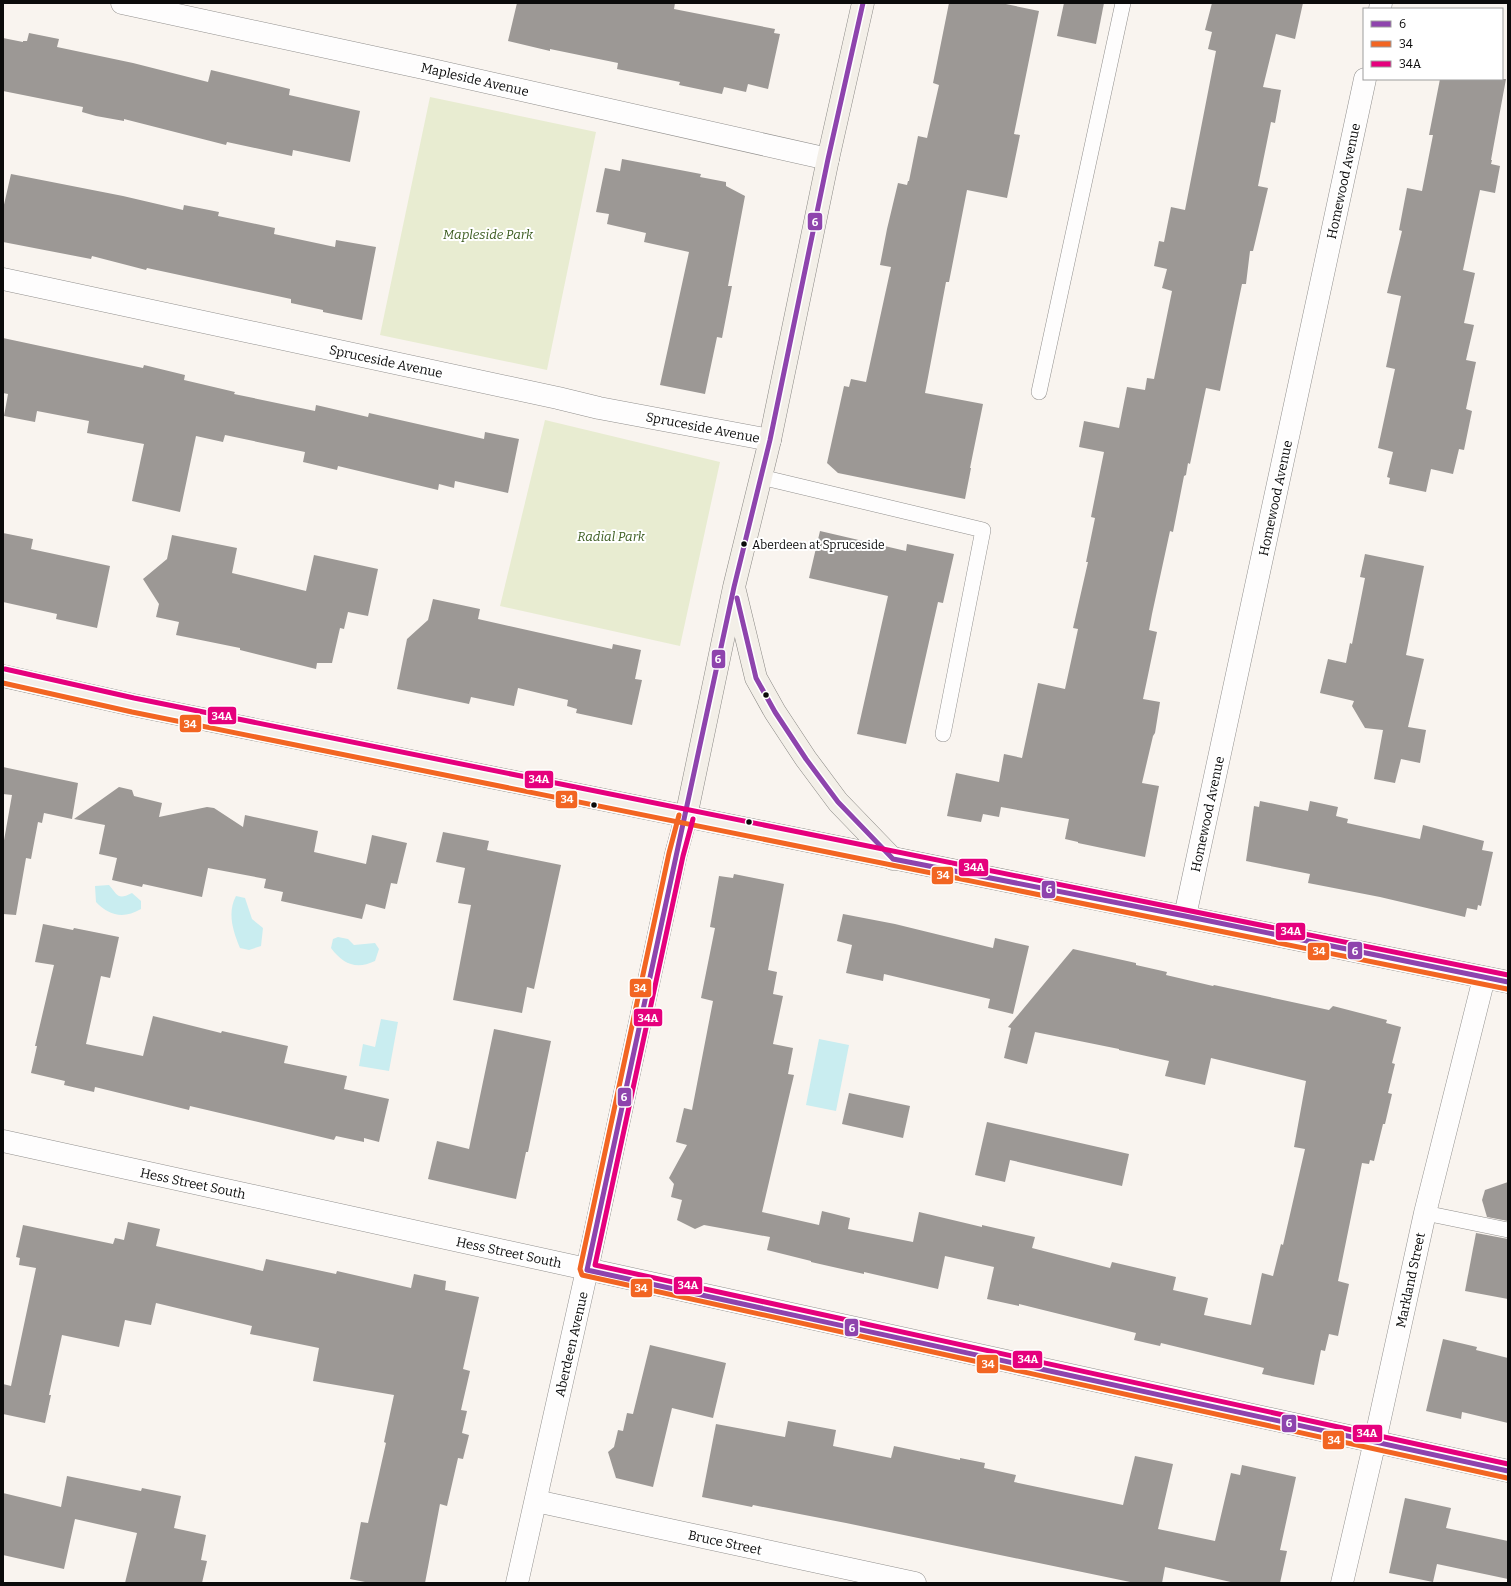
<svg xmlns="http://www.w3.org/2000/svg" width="1511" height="1586" font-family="Bitter,serif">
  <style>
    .green { fill: #e8ecd1 }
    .water { fill: #c9edf0 }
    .building { fill: #9c9895 }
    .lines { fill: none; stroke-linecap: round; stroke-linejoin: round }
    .lane-casing { stroke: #92908e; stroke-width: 16 }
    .street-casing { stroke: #92908e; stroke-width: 23 }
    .secondary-casing { stroke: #898784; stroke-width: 23 }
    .lane { stroke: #fefdfd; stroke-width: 15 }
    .street { stroke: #fefdfd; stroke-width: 22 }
    .secondary { stroke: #f3efe8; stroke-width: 22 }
    .bus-1-casing { stroke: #fff; stroke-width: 8 }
    .bus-2-casing { stroke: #fff; stroke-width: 8 }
    .bus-3-casing { stroke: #fff; stroke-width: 8 }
    .bus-1 { stroke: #8e44ad; stroke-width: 5 }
    .bus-2 { stroke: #f26522; stroke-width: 5 }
    .bus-3 { stroke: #e5007d; stroke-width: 5 }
    .bus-dot { fill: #0b0b0b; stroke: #fff; stroke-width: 1.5 }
    .labels { text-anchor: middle; stroke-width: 4; stroke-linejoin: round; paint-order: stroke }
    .bus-label { font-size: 12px; fill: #0b0b0b; stroke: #fff; text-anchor: start }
    .street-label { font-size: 13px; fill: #0b0b0b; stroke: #fff }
    .park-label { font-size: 13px; font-style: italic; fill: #3d5d22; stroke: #fff }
    .line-badge { stroke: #fff; stroke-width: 1.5 }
    .badge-label { font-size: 11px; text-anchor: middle; font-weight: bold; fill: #fff }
  </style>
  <rect width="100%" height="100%" fill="#f9f4ef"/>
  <g class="green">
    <polygon points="430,97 596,132 547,370 380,335"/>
    <polygon points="545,420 720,462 680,646 500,606"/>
  </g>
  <g class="water">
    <path d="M109 885C118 896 118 900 132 893L141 901V909C124 919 109 916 96 902L95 886Z"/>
    <path d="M236 896 245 898 252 919 263 928 261 946 249 950 240 948C233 931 227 913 236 896Z"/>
    <path d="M338 937 348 939 354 945 375 943 379 949 375 961C356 970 343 964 331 948L333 939Z"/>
    <polygon points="381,1019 398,1022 389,1071 359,1066 363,1044 375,1047"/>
    <polygon points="819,1039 849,1045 836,1111 806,1105"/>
  </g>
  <g class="building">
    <polygon points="517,3 675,3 674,9 775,29 774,33 780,34 768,89 748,84 746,92 724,87 722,94 679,85 680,82 617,69 618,63 550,49 550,51 508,41"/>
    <polygon points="949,3 1001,3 1039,11 1014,134 1020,135 1007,198 967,190 949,282 946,282 925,393 983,404 970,468 971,468 965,499 838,473 827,463 844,386 849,387 851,379 866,382 891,267 880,265 887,229 898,183 907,185 908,181 909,181 918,136 927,138 939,85 933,83"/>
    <polygon points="1064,3 1104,3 1096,44 1057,36"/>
    <polygon points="1212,3 1303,3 1295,39 1276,34 1263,87 1281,90 1275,123 1271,122 1258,186 1268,188 1253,251 1250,251 1246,284 1242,284 1220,391 1206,388 1190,464 1188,463 1186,475 1184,476 1173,532 1170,531 1152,614 1149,630 1157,632 1143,699 1160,702 1155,733 1153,736 1142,783 1159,786 1145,857 1078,843 1078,842 1065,839 1069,819 1001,807 999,817 983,814 981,822 947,816 956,773 999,782 1004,754 1022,758 1038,683 1065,689 1078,629 1073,628 1088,562 1086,562 1095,518 1091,517 1104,452 1079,447 1084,421 1119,428 1127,387 1145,390 1147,378 1154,379 1172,291 1162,288 1167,269 1154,266 1159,241 1164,242 1171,207 1185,210 1216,51 1208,49 1212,32 1205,30"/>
    <polygon points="29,33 59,39 57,47 133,63 208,82 211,70 290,89 289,95 360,111 350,162 293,150 292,156 227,142 226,145 124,119 124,121 96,116 82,112 83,107 3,91 3,38 23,42 23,41 27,41"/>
    <polygon points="1440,79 1506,79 1491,160 1492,160 1491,164 1500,166 1495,193 1480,190 1463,270 1475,273 1464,323 1474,325 1466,360 1476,362 1466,409 1472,411 1464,450 1459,449 1453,474 1431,469 1426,492 1389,484 1390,478 1387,477 1393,452 1378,448 1395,369 1386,367 1401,296 1387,293 1402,231 1399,230 1407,188 1422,191 1433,135 1429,135"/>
    <polygon points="622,159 701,174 700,177 726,182 726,186 745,196 728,286 732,286 722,338 717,337 705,394 660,385 689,252 644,242 646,233 607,224 609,214 596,212 605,168 620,171"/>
    <polygon points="11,174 123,196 183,210 184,205 219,212 218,216 275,228 274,234 335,247 336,240 376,247 362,320 323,312 323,310 291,303 291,299 147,268 146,270 92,256 91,259 3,242 3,209"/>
    <polygon points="3,338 143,368 144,365 185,375 184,380 235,392 234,394 315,411 316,405 368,417 369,413 484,439 485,432 519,439 508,493 455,481 454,488 439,484 438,490 338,466 337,470 303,462 305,452 225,435 223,442 196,436 180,512 132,501 144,444 87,433 89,421 37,411 35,422 4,416 8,394 3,393"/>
    <polygon points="820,531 906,551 907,544 954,554 943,603 938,602 906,744 857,734 888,596 809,578"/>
    <polygon points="3,533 33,539 31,549 110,566 97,628 56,619 57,614 3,602"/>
    <polygon points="172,535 237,548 232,573 306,591 314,555 378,569 368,616 348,612 344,629 340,628 332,663 317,663 316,669 240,650 240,648 176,635 179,622 156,617 159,604 143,579 167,559"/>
    <polygon points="1365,554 1424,566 1406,655 1424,659 1408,727 1426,730 1420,763 1401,759 1395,783 1374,779 1383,730 1365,728 1352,706 1354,701 1320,693 1328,659 1346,663 1350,643 1352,644 1365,578 1360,577"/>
    <polygon points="433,599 480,609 478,619 612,649 613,644 641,650 635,679 642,680 632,725 576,713 577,709 567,706 568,700 518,688 514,706 471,697 469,704 397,689 407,639 428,620"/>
    <polygon points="3,767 78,783 72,819 44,813 42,823 38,822 31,859 26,858 16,915 3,914 3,846 12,795 3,794"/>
    <polygon points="119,787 132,790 134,796 162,803 159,817 207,807 214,808 243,827 245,815 318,831 314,852 366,864 372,835 407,843 397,884 391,883 385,909 366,904 362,919 281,901 283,892 264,888 266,879 208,868 202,897 143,884 142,887 112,880 117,858 99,854 105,825 74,819"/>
    <polygon points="1260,801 1308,811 1310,801 1338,807 1336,816 1348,819 1347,823 1420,839 1423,825 1484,841 1482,850 1493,852 1481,906 1478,905 1477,910 1467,908 1465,917 1380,897 1308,883 1310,874 1246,861 1254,806 1259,807"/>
    <polygon points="443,832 489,841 487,850 561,865 534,989 527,987 522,1013 453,1000 471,905 458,903 465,868 436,862"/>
    <polygon points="734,874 784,884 768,970 777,972 773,994 783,996 773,1044 793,1048 788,1074 794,1075 762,1212 819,1225 822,1211 850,1218 848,1229 913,1242 919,1212 982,1227 982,1225 1035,1237 1032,1248 1110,1268 1112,1262 1176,1277 1173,1290 1208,1298 1204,1315 1251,1325 1262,1273 1273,1276 1281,1244 1283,1245 1305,1149 1294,1147 1306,1081 1211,1058 1205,1085 1165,1076 1169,1061 1119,1050 1119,1049 1035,1032 1027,1064 1004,1058 1011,1028 1008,1027 1073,949 1136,963 1136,965 1167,972 1166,975 1213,986 1214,985 1329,1010 1333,1006 1387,1020 1386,1023 1401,1027 1392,1063 1395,1064 1388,1093 1392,1094 1385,1124 1383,1124 1374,1161 1370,1160 1369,1164 1362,1163 1338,1281 1349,1284 1338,1336 1329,1334 1325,1351 1321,1350 1314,1385 1262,1374 1264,1368 1161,1343 1160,1346 1134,1340 1136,1333 1019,1304 1019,1306 987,1299 994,1267 945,1256 938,1289 864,1272 864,1274 811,1262 811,1261 767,1250 770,1237 704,1225 695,1229 677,1220 682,1200 671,1197 674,1184 669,1178 687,1145 676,1142 684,1108 692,1110 713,1001 701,998 715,928 710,927 719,876 733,878"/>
    <polygon points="843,914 895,924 993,948 995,938 1029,946 1013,1014 988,1008 990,999 884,974 883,981 846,973 852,945 837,941"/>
    <polygon points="43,924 73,930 74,928 119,937 110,978 101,976 86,1044 143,1056 153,1016 221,1033 222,1031 288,1046 284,1063 347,1076 344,1089 389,1099 379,1142 364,1138 364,1142 336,1136 334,1140 190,1106 189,1110 95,1087 94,1092 64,1085 65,1081 31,1073 37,1046 35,1046 54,965 35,962"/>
    <polygon points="494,1029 551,1041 528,1152 526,1152 516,1199 428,1179 437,1141 469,1149"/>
    <polygon points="849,1093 910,1106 903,1138 842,1124"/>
    <polygon points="987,1122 1129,1154 1122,1186 1010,1160 1005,1182 975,1175"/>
    <polygon points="1508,1182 1508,1221 1487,1217 1482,1200 1485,1190"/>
    <polygon points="128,1222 160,1229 156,1246 263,1271 266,1259 336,1274 337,1271 411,1288 414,1274 446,1281 445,1290 479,1297 463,1369 470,1371 461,1410 467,1411 462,1433 469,1435 463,1459 458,1458 447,1506 440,1504 425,1583 370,1583 350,1579 361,1522 368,1523 386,1443 384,1442 394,1395 313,1381 319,1348 250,1334 252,1326 156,1303 151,1325 125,1320 119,1347 62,1335 49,1395 51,1395 45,1423 3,1414 3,1384 11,1386 36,1268 19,1265 20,1258 16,1257 23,1225 113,1244 115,1238 124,1240"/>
    <polygon points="1476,1233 1508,1239 1508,1299 1465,1291"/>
    <polygon points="1443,1339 1477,1347 1476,1350 1508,1358 1508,1423 1462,1412 1461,1419 1426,1411"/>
    <polygon points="650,1345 726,1363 713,1418 672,1408 653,1487 616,1478 608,1452 614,1447 618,1430 623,1431 627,1413 633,1414"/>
    <polygon points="788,1421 836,1430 833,1446 891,1458 894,1446 960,1460 960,1458 985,1463 984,1468 1016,1475 1014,1482 1123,1505 1135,1456 1173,1464 1158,1529 1215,1541 1231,1473 1240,1475 1242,1465 1296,1477 1280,1550 1287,1551 1280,1583 1235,1583 1165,1567 1162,1583 1135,1583 846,1523 753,1505 752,1507 702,1497 716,1424 785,1437"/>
    <polygon points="67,1476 141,1491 142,1488 181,1496 174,1528 206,1535 201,1560 207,1561 202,1583 125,1583 137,1533 75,1519 64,1569 3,1555 3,1493 61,1507"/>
    <polygon points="1405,1498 1451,1508 1446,1528 1508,1541 1508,1579 1437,1564 1433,1582 1389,1573"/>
  </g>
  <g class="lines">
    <defs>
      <g id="lane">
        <polyline points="1039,392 1123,3"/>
        <polyline points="761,477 983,530 943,734"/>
        <polyline points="1425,1213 1508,1230"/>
      </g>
      <g id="street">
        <polyline points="122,3 428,69 828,159"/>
        <polyline points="1380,9 1381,3"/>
        <polyline points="3,279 558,398 599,408 770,440"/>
        <polyline points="1185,916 1365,79"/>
        <polyline points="3,1141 1508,1471"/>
        <polyline points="536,1501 915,1583"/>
        <polyline points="517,1583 587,1270 676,854 686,817"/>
        <polyline points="1342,1583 1375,1441 1425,1213 1484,978"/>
      </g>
      <g id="secondary">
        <polyline points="735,591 756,678 775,712 806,759 838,802 893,859"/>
        <polyline points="3,676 133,705 1508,982"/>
        <polyline points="686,817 734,587 770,440 828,159 863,3"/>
      </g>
    </defs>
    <use href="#lane" class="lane-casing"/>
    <use href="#street" class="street-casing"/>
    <use href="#secondary" class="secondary-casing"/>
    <use href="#lane" class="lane"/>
    <use href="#street" class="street"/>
    <use href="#secondary" class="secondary"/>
    <defs>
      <g id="bus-1">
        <polyline points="863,3 828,159 770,440 734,587 587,1270 1508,1471"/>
        <polyline points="737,598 756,678 775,712 806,759 838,802 893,859 1185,916 1508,982"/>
      </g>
      <g id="bus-2">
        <polyline points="3,683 132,712 1507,989"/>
        <polyline points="679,815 669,853 580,1269 582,1275 1507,1478"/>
      </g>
      <g id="bus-3">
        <polyline points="5,669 134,698 1508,975"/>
        <polyline points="693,819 683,856 595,1265 1508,1464"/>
      </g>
    </defs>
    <use href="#bus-1" class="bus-1-casing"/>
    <use href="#bus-2" class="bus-2-casing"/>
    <use href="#bus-3" class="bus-3-casing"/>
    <use href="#bus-1" class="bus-1"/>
    <use href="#bus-2" class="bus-2"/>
    <use href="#bus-3" class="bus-3"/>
  </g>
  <g class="bus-dot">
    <circle cx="744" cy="544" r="3.5"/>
    <circle cx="766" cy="695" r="3.5"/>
    <circle cx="594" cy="805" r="3.5"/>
    <circle cx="749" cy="822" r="3.5"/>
  </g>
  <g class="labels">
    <g class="bus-label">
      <text x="752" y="549">Aberdeen at Spruceside</text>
    </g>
    <g class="street-label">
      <text transform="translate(475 79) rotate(13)" y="5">Mapleside Avenue</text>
      <text transform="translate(1343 181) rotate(-78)" y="5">Homewood Avenue</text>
      <text transform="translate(386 361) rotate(12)" y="5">Spruceside Avenue</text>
      <text transform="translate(703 427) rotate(11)" y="5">Spruceside Avenue</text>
      <text transform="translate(1275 498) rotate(-78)" y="5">Homewood Avenue</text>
      <text transform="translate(1207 814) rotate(-78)" y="5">Homewood Avenue</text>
      <text transform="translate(193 1183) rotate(12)" y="5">Hess Street South</text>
      <text transform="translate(509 1252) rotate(12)" y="5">Hess Street South</text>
      <text transform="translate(1410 1280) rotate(-78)" y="5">Markland Street</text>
      <text transform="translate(571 1344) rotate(-77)" y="5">Aberdeen Avenue</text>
      <text transform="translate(725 1542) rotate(12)" y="5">Bruce Street</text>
    </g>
    <g class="park-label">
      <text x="488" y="239">Mapleside Park</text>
      <text x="611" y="541">Radial Park</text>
    </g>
  </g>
  <g class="line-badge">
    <rect x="807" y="212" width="16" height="19" rx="4" fill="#8e44ad"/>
    <rect x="711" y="649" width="15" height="20" rx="4" fill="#8e44ad"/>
    <rect x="207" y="706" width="30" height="19" rx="4" fill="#e5007d"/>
    <rect x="179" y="714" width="23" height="19" rx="4" fill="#f26522"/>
    <rect x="524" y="770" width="30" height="19" rx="4" fill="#e5007d"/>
    <rect x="555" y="790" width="23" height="19" rx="4" fill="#f26522"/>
    <rect x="958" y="858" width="31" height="19" rx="4" fill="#e5007d"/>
    <rect x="931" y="866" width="23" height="19" rx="4" fill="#f26522"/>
    <rect x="1041" y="880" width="15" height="19" rx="4" fill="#8e44ad"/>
    <rect x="1275" y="922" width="31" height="19" rx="4" fill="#e5007d"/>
    <rect x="1347" y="941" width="16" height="19" rx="4" fill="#8e44ad"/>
    <rect x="1307" y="942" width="23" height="19" rx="4" fill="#f26522"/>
    <rect x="629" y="978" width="23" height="20" rx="4" fill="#f26522"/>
    <rect x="633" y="1008" width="30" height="19" rx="4" fill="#e5007d"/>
    <rect x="617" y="1087" width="15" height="20" rx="4" fill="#8e44ad"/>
    <rect x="673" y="1276" width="30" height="19" rx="4" fill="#e5007d"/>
    <rect x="630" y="1278" width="23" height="20" rx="4" fill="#f26522"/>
    <rect x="844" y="1318" width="15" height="19" rx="4" fill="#8e44ad"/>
    <rect x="1012" y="1350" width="31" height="19" rx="4" fill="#e5007d"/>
    <rect x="976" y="1354" width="23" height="20" rx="4" fill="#f26522"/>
    <rect x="1281" y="1414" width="16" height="19" rx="4" fill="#8e44ad"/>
    <rect x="1352" y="1424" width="31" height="19" rx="4" fill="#e5007d"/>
    <rect x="1322" y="1430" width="23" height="20" rx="4" fill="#f26522"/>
  </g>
  <g class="badge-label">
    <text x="815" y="226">6</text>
    <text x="718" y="663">6</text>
    <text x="222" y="720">34A</text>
    <text x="190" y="728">34</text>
    <text x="539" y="783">34A</text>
    <text x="567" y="803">34</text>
    <text x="974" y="871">34A</text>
    <text x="943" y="879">34</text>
    <text x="1049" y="893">6</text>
    <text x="1291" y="935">34A</text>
    <text x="1355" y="955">6</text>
    <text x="1319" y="955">34</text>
    <text x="640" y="992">34</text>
    <text x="648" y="1022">34A</text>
    <text x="624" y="1101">6</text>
    <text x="688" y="1289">34A</text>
    <text x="641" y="1292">34</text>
    <text x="852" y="1332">6</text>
    <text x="1028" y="1363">34A</text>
    <text x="988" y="1368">34</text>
    <text x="1289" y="1427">6</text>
    <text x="1367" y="1437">34A</text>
    <text x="1334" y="1444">34</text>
  </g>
  <rect width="1511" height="1586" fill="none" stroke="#0b0b0b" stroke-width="8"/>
  <rect x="1363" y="8" width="140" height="72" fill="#ffffff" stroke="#9d9d9d"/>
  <rect x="1371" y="21" width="20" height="6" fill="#8e44ad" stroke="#9d9d9d"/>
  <text x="1399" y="28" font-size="12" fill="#0b0b0b">6</text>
  <rect x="1371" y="41" width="20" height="6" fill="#f26522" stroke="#9d9d9d"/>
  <text x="1399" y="48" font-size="12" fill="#0b0b0b">34</text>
  <rect x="1371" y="61" width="20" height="6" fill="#e5007d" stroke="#9d9d9d"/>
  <text x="1399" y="68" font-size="12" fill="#0b0b0b">34A</text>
</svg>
